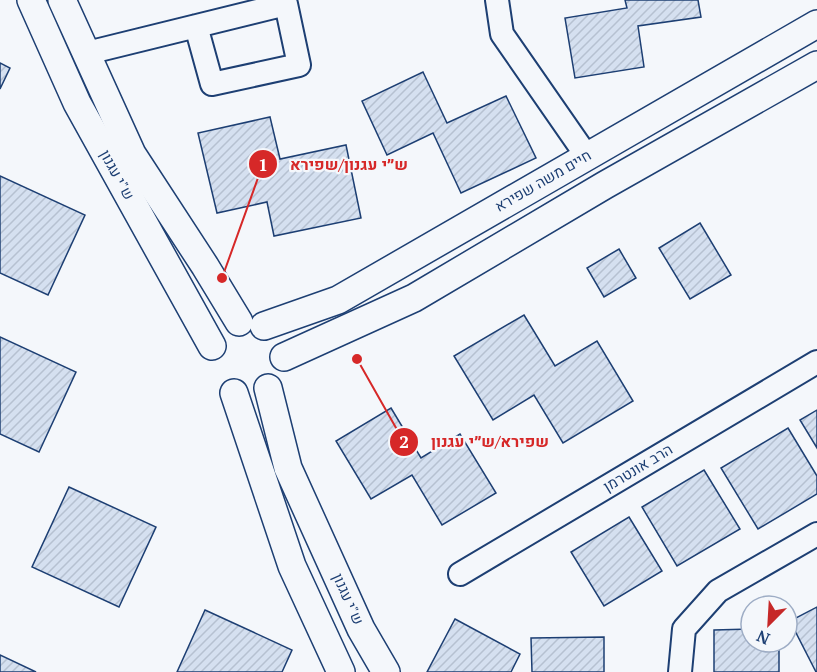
<svg xmlns="http://www.w3.org/2000/svg" width="817" height="672" font-family="'PT Serif',Heebo,serif">
  <style>
    .building { fill: url(#building-hatch); stroke: #1d3f73; stroke-width: 1.5 }
    .lines { fill: none; stroke-linecap: round; stroke-linejoin: round }
    .minor-casing { stroke: #1d3f73; stroke-width: 26 }
    .tertiary-casing { stroke: #1d3f73; stroke-width: 30 }
    .minor { stroke: #f4f7fb; stroke-width: 22 }
    .tertiary { stroke: #f4f7fb; stroke-width: 27 }
    .labels { text-anchor: middle; stroke-width: 4.5; stroke-linejoin: round; paint-order: stroke }
    .street-label { font-size: 15px; fill: #1d3f73; stroke: #f4f7fb }
    .leader { fill: none; stroke: #d62828; stroke-width: 2 }
    .callout-dot { fill: #d62828; stroke: #f4f7fb; stroke-width: 2 }
    .mark-label { font-size: 18px; text-anchor: middle; font-weight: bold; fill: #fff }
    .callout-label { font-size: 16px; text-anchor: middle; font-weight: bold; fill: #d62828; stroke: #f4f7fb; stroke-width: 4.5; stroke-linejoin: round; paint-order: stroke }
  </style>
  <defs>
    <pattern id="building-hatch" width="6" height="6" patternUnits="userSpaceOnUse" patternTransform="scale(1.5)"><rect width="6" height="6" fill="#d5e0f0"/><path d="M-1 1l2-2M0 6l6-6M5 7l2-2" fill="none" stroke="#b6c1d1"/></pattern>
  </defs>
  <rect width="100%" height="100%" fill="#f4f7fb"/>
  <g class="building">
    <polygon points="625,0 698,0 701,17 638,26 644,67 575,78 565,18 627,8"/>
    <polygon points="0,63 10,68 0,89"/>
    <polygon points="423,72 447,123 506,96 536,158 461,193 433,133 387,155 362,101"/>
    <polygon points="270,117 280,159 346,145 361,218 274,236 267,202 217,213 198,133"/>
    <polygon points="0,176 85,215 48,295 0,273"/>
    <polygon points="700,223 731,275 690,299 659,248"/>
    <polygon points="619,249 636,278 604,297 587,268"/>
    <polygon points="524,315 555,366 597,341 633,401 563,443 534,395 493,420 454,356"/>
    <polygon points="0,337 76,372 39,452 0,434"/>
    <polygon points="391,408 421,458 460,434 496,493 442,525 412,475 371,499 336,441"/>
    <polygon points="817,410 817,448 800,420"/>
    <polygon points="788,428 817,476 817,494 758,529 721,468"/>
    <polygon points="704,470 740,529 677,566 642,507"/>
    <polygon points="69,487 156,527 119,607 32,567"/>
    <polygon points="629,517 662,571 604,606 571,552"/>
    <polygon points="817,607 817,672 816,672 790,621"/>
    <polygon points="205,610 292,650 282,672 177,672"/>
    <polygon points="455,619 520,654 511,672 427,672"/>
    <polygon points="751,629 751,642 779,642 779,672 714,672 714,630"/>
    <polygon points="604,637 604,672 532,672 531,638"/>
    <polygon points="0,655 36,672 0,672"/>
  </g>
  <g class="lines">
    <defs>
      <g id="minor">
        <polyline points="497,0 502,34 586,155"/>
        <polyline points="87,53 286,4 299,65 212,84 196,26"/>
        <polyline points="460,574 817,362"/>
        <polyline points="680,672 684,629 718,591 817,534"/>
      </g>
      <g id="tertiary">
        <polyline points="31,0 77,103 212,346"/>
        <polyline points="62,0 132,154 205,266 239,322"/>
        <polyline points="264,326 338,300 817,24"/>
        <polyline points="284,357 414,298 605,185 817,65"/>
        <polyline points="268,388 288,468 361,629 386,672"/>
        <polyline points="234,393 292,566 341,672"/>
      </g>
    </defs>
    <use href="#minor" class="minor-casing"/>
    <use href="#tertiary" class="tertiary-casing"/>
    <use href="#minor" class="minor"/>
    <use href="#tertiary" class="tertiary"/>
  </g>
  <g class="labels">
    <g class="street-label">
      <text transform="translate(117 175) rotate(61)" y="5">ש"י עגנון</text>
      <text transform="translate(543 181) rotate(-30)" y="5">חיים משה שפירא</text>
      <text transform="translate(638 468) rotate(-31)" y="5">הרב אונטרמן</text>
      <text transform="translate(348 599) rotate(66)" y="5">ש"י עגנון</text>
    </g>
  </g>
  <path class="leader" d="M222 278L263 164M357 359L404 442"/>
  <g class="callout-dot">
    <circle cx="222" cy="278" r="6"/>
    <circle cx="357" cy="359" r="6"/>
    <circle cx="263" cy="164" r="15"/>
    <circle cx="404" cy="442" r="15"/>
  </g>
  <g class="mark-label">
    <text x="263" y="171">1</text>
    <text x="404" y="448">2</text>
  </g>
  <g class="callout-label">
    <text x="349" y="170">ש״י עגנון/שפירא</text>
    <text x="490" y="447">שפירא/ש״י עגנון</text>
  </g>
  <g transform="translate(769 624) rotate(204)"><circle r="28" fill="#f4f7fb" stroke="#9eadc5" stroke-width="1.5"/>
  <path d="M0-4.5L10 22L0 15L-10 22Z" fill="#c62828"/>
  <text y="-9" font-size="16" font-weight="bold" text-anchor="middle" fill="#1d3f73">N</text>
  </g>
</svg>
